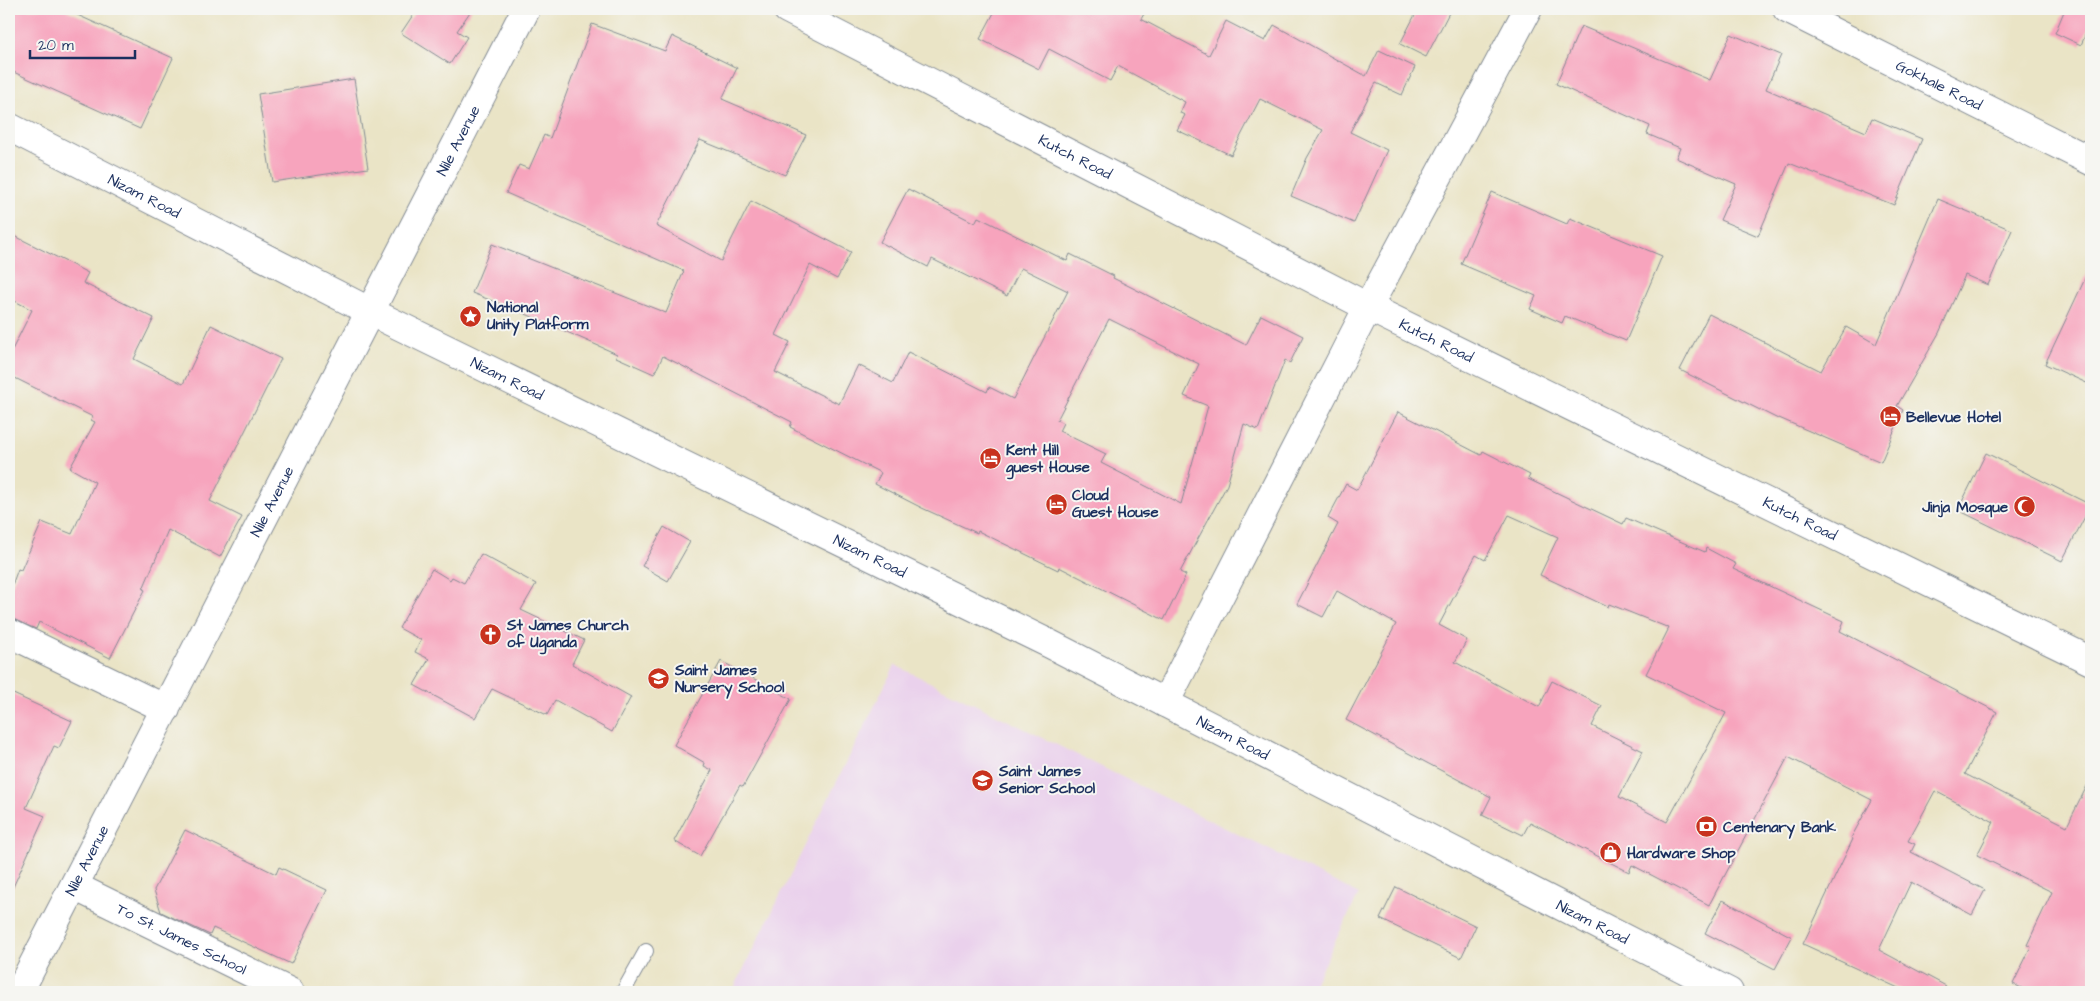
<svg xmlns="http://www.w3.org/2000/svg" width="2100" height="1001" font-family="'Architects Daughter',sans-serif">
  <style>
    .built { fill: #ead1ec }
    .building { fill: #f7a4bd; fill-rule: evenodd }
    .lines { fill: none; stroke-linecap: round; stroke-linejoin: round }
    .lane-casing { stroke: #828a92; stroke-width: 16 }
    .street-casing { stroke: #828a92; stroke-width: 30 }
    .lane { stroke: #fff; stroke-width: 14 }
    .street { stroke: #fff; stroke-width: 28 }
    .labels { text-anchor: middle; stroke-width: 4; stroke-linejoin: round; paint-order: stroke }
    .street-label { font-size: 15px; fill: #1b2f5e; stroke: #f6f6f2 }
    .poi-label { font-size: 15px; font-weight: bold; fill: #1b2f5e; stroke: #f6f6f2; text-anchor: start }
  </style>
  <rect width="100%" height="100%" fill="#f6f6f2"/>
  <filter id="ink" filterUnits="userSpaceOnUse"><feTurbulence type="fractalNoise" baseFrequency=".02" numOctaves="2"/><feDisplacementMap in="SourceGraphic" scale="10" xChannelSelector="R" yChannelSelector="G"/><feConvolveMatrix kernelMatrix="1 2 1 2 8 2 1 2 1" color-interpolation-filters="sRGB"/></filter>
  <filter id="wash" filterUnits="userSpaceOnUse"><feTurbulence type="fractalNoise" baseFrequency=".0096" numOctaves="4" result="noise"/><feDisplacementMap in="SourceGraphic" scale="20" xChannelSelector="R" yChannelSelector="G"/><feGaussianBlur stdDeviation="1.12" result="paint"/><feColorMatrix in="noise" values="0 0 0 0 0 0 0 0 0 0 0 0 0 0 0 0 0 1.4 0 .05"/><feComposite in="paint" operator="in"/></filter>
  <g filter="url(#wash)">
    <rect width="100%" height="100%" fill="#eae4c6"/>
    <polygon class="built" points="895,665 1359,894 1310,992 732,992"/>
    <g id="blocks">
      <g class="building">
        <polygon points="15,9 64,9 173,58 140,129 9,70 9,23"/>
        <polygon points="417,9 472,9 457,31 467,37 450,64 401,33"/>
        <polygon points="996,9 1147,9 1141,19 1209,55 1226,21 1265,41 1274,25 1366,76 1379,50 1415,67 1402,95 1376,83 1350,132 1387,150 1354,223 1291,196 1307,158 1323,130 1260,99 1231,155 1177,130 1185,115 1180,113 1185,102 1118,66 1110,81 1049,49 1039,69 980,39"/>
        <polygon points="1418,9 1451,9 1426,57 1400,44"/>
        <polygon points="2065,9 2091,9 2091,22 2081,45 2055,33"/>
        <path d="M592 24 665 51 672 36 737 68 722 99 806 135 785 175 700 140 656 226 721 261 751 201 851 252 837 279 810 265 776 335 790 342 775 372 839 404 858 365 893 383 908 352 987 392 989 387 1013 399 1068 291 1021 268 1007 296 932 259 928 267 880 242 908 189 975 223 978 217 1067 261 1070 254 1114 276 1113 278 1246 345 1261 315 1303 336 1290 363 1285 360 1258 430 1244 424 1227 485 1180 572 1186 575 1164 620 1059 567 1058 570 978 531 977 533 922 508 875 484 881 473 790 427 792 422 663 356 654 374 616 357 617 354 528 315 472 293 492 244 666 313 684 271 506 193 519 165 529 169 544 135 550 138ZM1109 319 1199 364 1184 396 1208 406 1181 504 1101 463 1106 454 1059 431 1063 423 1057 420Z"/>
        <polygon points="1581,26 1710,80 1731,34 1781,55 1766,89 1866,132 1872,118 1922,139 1894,205 1789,163 1758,236 1720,220 1736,184 1676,158 1680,148 1647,134 1650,126 1556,84"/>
        <polygon points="354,79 368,168 272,182 258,94"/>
        <polygon points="1492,192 1567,224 1570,218 1662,256 1626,341 1565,316 1562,323 1530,309 1536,296 1461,264"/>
        <polygon points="1938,199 2012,230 1988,285 1965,275 1939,333 1897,406 1903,410 1881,462 1779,418 1778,419 1680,370 1709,314 1821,371 1846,327 1876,344"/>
        <polygon points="9,233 88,273 83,283 154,318 134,359 183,384 211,325 281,359 210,501 242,517 220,557 168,530 143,589 145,590 110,658 39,622 36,629 9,618 9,593 18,569 21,570 42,522 72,534 95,482 70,468 95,422 91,420 93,417 9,375 9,356 32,310 9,298"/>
        <polygon points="2091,266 2091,385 2045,364"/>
        <path d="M1398 412 1481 455 1483 451 1530 475 1528 479 1623 524 1626 518 1705 552 1706 548 1736 564 1733 569 1844 621 1840 631 1997 712 1965 774 2067 826 2091 778V992H2030L2013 984 2031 947 2027 945 2052 892 1977 855 1994 822 1935 791 1908 841 1915 844 1911 852 1985 890 1972 915 1911 882 1879 950 1946 986 1943 992H1907L1803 944 1853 839 1851 838 1872 800 1788 757 1709 905 1632 865 1629 872 1530 822 1523 835 1482 815 1491 797 1346 720 1396 624 1337 591 1323 617 1297 604 1338 524 1328 518 1346 484 1357 490ZM1509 515 1558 537 1540 575 1608 607 1609 604 1669 628 1646 674 1726 713 1667 822 1619 797 1643 751 1592 726 1602 706 1552 681 1539 707 1455 662 1467 640 1439 625 1476 555 1485 560Z"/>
        <polygon points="1986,453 2091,505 2062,561 1958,510"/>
        <polygon points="664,527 690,542 668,581 642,566"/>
        <polygon points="481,554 536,584 521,610 584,640 572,664 631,697 612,732 555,700 547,715 492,689 475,718 414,685 429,659 415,652 421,640 399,628 432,569 450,580 452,577 464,583"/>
        <polygon points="721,661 791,699 743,787 740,785 700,856 674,841 712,770 704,766 705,763 674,745"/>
        <polygon points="9,692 72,721 59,748 54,746 26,808 45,816 9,896"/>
        <polygon points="185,830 276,874 279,867 327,890 291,964 213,928 210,935 161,912 154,890"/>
        <polygon points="1396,887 1476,926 1461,958 1380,919"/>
        <polygon points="1723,900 1792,937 1775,969 1705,933"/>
      </g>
    </g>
  </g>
  <g filter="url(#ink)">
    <use href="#blocks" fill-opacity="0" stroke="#828a92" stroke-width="1"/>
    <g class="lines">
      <defs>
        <polyline id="lane" points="623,992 646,951"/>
        <g id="street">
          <path id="s1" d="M787 9 1368 307 2091 661"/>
          <path id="s2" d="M1787 9 2091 161"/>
          <path id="s3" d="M9 127 371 312 1050 644 1729 992"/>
          <polyline points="9,633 166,709"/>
          <polyline points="1165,703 1368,307 1528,9"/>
          <path id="s4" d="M74 886 290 992"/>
          <path id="s5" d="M19 992 526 9"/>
        </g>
      </defs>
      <use href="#lane" class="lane-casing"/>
      <use href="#street" class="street-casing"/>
      <use href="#lane" class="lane"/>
      <use href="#street" class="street"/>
    </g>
  </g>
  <defs>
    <symbol id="sight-disc" viewBox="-11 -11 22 22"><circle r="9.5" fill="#c8321e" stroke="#f6f6f2"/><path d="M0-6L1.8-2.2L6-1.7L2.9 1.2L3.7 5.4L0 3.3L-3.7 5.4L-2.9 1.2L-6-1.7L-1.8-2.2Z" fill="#fff"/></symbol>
    <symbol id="hotel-disc" viewBox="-11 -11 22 22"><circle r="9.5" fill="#c8321e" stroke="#f6f6f2"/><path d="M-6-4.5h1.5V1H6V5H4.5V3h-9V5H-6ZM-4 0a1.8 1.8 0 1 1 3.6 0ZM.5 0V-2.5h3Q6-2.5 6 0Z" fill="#fff"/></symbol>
    <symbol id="mosque-disc" viewBox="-11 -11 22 22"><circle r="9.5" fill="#c8321e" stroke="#f6f6f2"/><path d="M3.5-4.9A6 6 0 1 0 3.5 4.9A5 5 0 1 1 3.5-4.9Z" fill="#fff"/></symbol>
    <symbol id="church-disc" viewBox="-11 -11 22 22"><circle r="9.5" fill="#c8321e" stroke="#f6f6f2"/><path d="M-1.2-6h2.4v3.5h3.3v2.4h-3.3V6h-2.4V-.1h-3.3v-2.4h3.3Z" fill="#fff"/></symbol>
    <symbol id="school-disc" viewBox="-11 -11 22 22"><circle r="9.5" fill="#c8321e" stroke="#f6f6f2"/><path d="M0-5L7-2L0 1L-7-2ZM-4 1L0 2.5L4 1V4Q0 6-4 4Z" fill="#fff"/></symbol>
    <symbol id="bank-disc" viewBox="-11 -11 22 22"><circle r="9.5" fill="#c8321e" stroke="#f6f6f2"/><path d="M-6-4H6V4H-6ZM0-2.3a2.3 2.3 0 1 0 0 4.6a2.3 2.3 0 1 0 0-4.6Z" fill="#fff"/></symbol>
    <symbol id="shop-disc" viewBox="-11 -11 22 22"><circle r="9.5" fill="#c8321e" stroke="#f6f6f2"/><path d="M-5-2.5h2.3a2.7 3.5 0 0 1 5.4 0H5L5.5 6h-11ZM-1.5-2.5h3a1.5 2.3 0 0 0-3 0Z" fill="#fff"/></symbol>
  </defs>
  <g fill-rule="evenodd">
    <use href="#sight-disc" x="458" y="304" width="25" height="25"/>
    <use href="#hotel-disc" x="1878" y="404" width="25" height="25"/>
    <use href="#hotel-disc" x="978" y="446" width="25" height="25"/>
    <use href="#hotel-disc" x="1044" y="492" width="25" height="25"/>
    <use href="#mosque-disc" x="2012" y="494" width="25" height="25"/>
    <use href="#church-disc" x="478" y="622" width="25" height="25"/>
    <use href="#school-disc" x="646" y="666" width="25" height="25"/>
    <use href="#school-disc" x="970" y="768" width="25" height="25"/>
    <use href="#bank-disc" x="1694" y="814" width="25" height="25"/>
    <use href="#shop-disc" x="1598" y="840" width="25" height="25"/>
  </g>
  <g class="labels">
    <g class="street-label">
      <text dy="5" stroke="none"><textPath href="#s2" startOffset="170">Gokhale Road</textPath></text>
      <text dy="5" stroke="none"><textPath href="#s5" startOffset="958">Nile Avenue</textPath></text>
      <text dy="5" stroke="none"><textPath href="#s1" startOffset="324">Kutch Road</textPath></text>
      <text dy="5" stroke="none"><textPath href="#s3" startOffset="152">Nizam Road</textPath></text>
      <text dy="5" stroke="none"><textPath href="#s1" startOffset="729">Kutch Road</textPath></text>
      <text dy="5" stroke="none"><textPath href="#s3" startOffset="558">Nizam Road</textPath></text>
      <text dy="5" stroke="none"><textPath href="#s5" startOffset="552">Nile Avenue</textPath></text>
      <text dy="5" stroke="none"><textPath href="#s1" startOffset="1134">Kutch Road</textPath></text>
      <text dy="5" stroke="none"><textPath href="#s3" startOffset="962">Nizam Road</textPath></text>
      <text dy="5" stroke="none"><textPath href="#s3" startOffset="1368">Nizam Road</textPath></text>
      <text dy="5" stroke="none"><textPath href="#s5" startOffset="148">Nile Avenue</textPath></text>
      <text dy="5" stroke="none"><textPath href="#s3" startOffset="1772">Nizam Road</textPath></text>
      <text dy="5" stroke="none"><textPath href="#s4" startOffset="120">To St. James School</textPath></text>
    </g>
    <g class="poi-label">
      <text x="487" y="312">National<tspan x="487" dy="17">Unity Platform</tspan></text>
      <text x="1906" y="422">Bellevue Hotel</text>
      <text x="1006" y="455">Kent Hill<tspan x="1006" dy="17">guest House</tspan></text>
      <text x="1072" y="500">Cloud<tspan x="1072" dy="17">Guest House</tspan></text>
      <text x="2008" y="512" text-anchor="end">Jinja Mosque</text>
      <text x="507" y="630">St James Church<tspan x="507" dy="17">of Uganda</tspan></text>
      <text x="675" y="675">Saint James<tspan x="675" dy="17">Nursery School</tspan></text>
      <text x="999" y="776">Saint James<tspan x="999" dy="17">Senior School</tspan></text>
      <text x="1723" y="832">Centenary Bank</text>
      <text x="1627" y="858">Hardware Shop</text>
    </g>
  </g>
  <rect width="2100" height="1001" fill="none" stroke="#f6f6f2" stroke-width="30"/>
  <path d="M30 50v8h105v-8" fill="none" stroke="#1b2f5e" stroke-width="2.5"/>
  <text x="38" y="50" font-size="15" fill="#1b2f5e" stroke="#f6f6f2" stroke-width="4" paint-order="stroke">20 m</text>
</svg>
